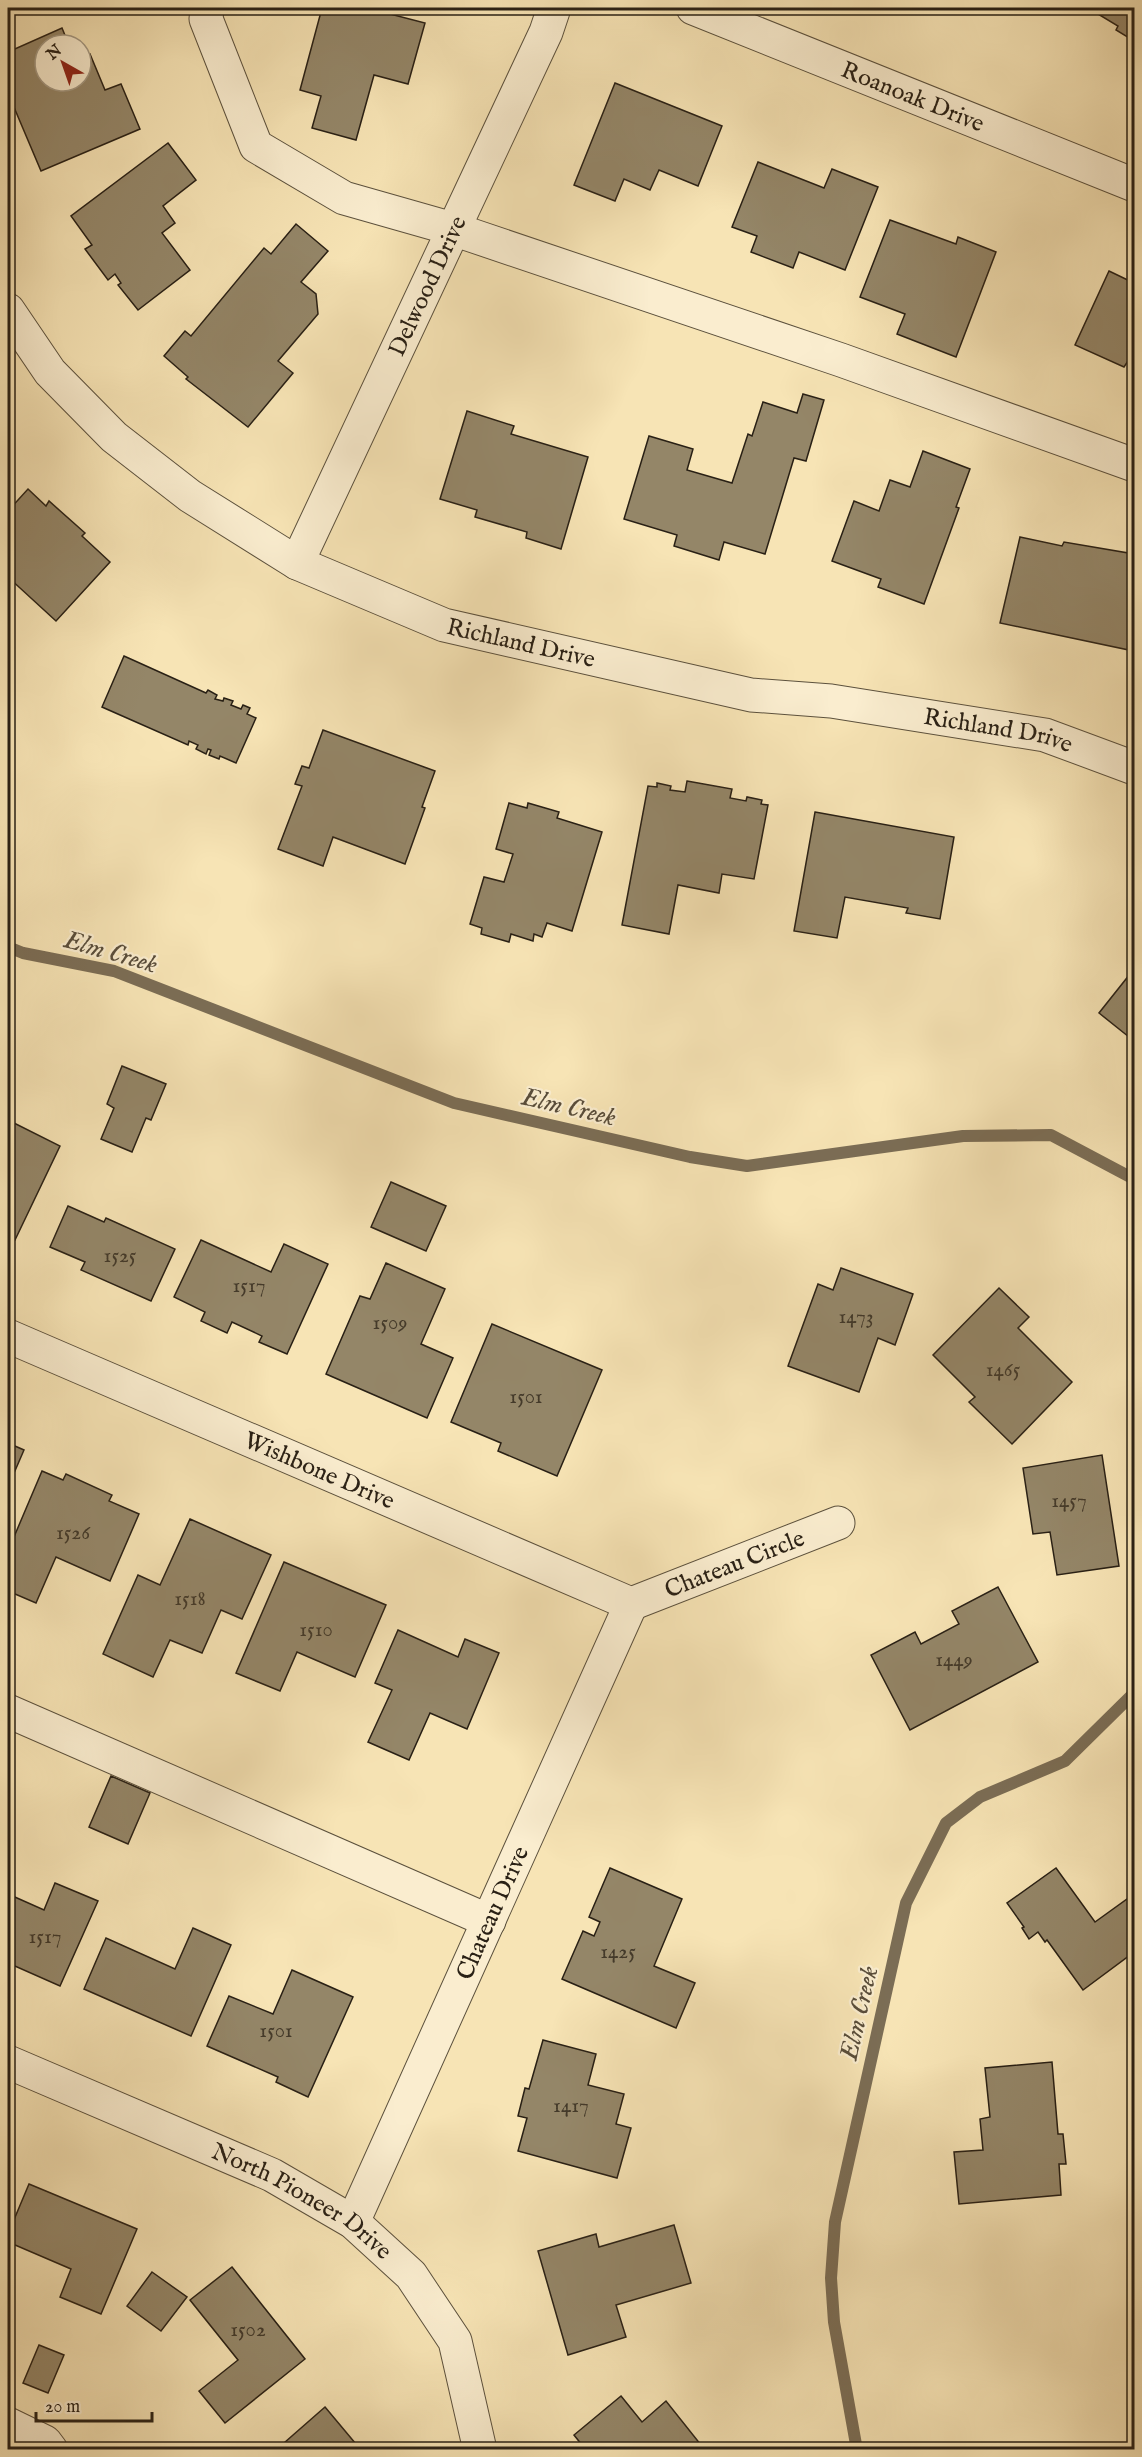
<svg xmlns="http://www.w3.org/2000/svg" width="1142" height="2457" font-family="'IM FELL English',serif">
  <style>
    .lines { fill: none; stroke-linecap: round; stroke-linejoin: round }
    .stream { stroke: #7b6d55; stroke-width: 12 }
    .building { fill: #948668; stroke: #292015; stroke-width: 1.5 }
    .minor-casing { stroke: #5c513d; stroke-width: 35 }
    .minor { stroke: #faedcf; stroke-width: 33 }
    .labels { text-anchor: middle; stroke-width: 4.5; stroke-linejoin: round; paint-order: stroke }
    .number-label { font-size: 21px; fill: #443a2a }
    .street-label { font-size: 24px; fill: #292015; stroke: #faedcf }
    .water-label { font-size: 26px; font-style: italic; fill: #594d3a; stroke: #faedcf }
  </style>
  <rect width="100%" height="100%" fill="#f7e4b5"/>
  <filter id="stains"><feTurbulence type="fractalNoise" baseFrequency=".00333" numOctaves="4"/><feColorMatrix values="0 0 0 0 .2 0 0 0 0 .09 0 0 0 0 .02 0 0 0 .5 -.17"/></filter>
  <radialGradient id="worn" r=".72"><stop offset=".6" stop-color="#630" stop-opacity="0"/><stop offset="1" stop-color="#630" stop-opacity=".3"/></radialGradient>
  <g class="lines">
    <g class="stream">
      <polyline points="8,947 23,953 114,971 454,1103 690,1157 747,1166 963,1136 1051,1135 1134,1179"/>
      <polyline points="857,2450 834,2322 831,2278 835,2222 906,1903 946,1823 980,1797 1065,1761 1134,1693"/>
    </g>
  </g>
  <g class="building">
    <polygon points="322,8 367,8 425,23 408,84 374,75 356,140 312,128 321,96 300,90"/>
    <polygon points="1088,8 1134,8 1134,41 1116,30 1118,26"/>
    <polygon points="62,28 69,45 45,45 45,81 81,81 81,58 90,54 105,90 121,84 140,129 41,171 8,93 8,52"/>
    <polygon points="615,83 722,126 698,186 659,170 650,190 624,179 615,201 574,185"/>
    <polygon points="168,143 196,180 163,206 175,223 162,233 190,270 138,310 118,285 121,283 115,274 108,280 85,249 92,245 71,216"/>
    <polygon points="758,162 824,188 832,169 878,187 845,270 799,252 793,268 751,252 757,236 732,227"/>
    <polygon points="890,220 956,244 958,237 996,252 956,357 897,334 905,314 860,297"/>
    <polygon points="296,224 328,251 301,282 316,294 318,314 278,361 293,373 248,427 186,379 188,377 164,356 185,331 191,336 264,248 271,254"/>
    <polygon points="1109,271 1134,283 1134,364 1128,361 1124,367 1075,345"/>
    <polygon points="803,394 824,400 806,461 794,458 765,554 724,542 719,560 674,546 677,535 624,519 649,436 693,449 687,470 732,483 748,434 752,436 763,402 797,413"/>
    <polygon points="467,411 514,426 511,434 588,457 561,549 526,538 527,532 475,517 477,510 440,499"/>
    <polygon points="923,451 970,469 956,507 959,508 924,604 878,587 881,579 832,561 854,501 879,511 890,480 910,487"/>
    <polygon points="28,489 46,506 49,501 85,533 82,536 110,562 56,621 8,577 8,511"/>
    <polygon points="1020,537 1062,546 1064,542 1134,554 1134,627 1129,650 1000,623"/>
    <polygon points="124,656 206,693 208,690 217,695 215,699 223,701 224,698 233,701 231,705 241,709 243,705 250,708 247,714 256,718 236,763 220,756 219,759 209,755 211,750 208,749 206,754 196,749 198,745 189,741 188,745 102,707"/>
    <polygon points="323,730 435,771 422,807 425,808 405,864 333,837 323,866 278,849 302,786 295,784 302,766 309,768"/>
    <polygon points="687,781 732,789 730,798 746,801 747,797 762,800 761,804 768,805 754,879 722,874 719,893 678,885 669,934 622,925 648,786 657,787 657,783 671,786 670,790 685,792"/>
    <polygon points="509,803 527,808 528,803 559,812 557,818 602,832 572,931 547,923 542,937 534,934 533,941 511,934 509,942 481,934 482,928 470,924 484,877 504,882 513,854 496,849"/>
    <polygon points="815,812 954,837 940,919 906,913 908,908 845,897 837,938 794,931"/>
    <polygon points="1134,969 1134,1030 1129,1037 1099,1013"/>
    <polygon points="122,1066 166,1084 151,1120 146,1118 132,1152 101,1139 114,1108 107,1104"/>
    <polygon points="8,1120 60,1146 15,1240 8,1236"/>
    <polygon points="391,1182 446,1206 426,1251 371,1227"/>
    <polygon points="68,1206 104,1222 106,1218 175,1249 151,1301 81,1270 85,1262 50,1247"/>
    <polygon points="201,1240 271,1272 284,1244 328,1264 287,1354 259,1342 262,1336 232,1322 227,1333 201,1321 205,1312 174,1297"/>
    <polygon points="386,1263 445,1289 421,1344 453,1358 427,1418 326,1374 360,1296 370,1299"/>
    <polygon points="841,1268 913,1294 895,1345 878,1338 859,1392 788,1366 818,1284 833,1290"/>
    <polygon points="999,1288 1029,1317 1018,1328 1072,1382 1012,1444 969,1402 975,1397 933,1355"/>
    <polygon points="492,1324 602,1370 557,1476 498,1451 501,1443 451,1422"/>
    <polygon points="8,1443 24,1450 8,1487"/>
    <polygon points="1102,1455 1119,1566 1057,1575 1050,1532 1033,1534 1023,1468"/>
    <polygon points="42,1471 63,1480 66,1474 112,1495 109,1501 139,1514 110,1581 56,1557 36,1603 8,1591 8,1551"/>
    <polygon points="190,1519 271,1555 242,1619 221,1610 202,1653 170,1640 153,1677 103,1654 138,1575 160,1585"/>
    <polygon points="284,1562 386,1605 355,1677 297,1652 280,1691 236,1673"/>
    <polygon points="998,1587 1038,1662 910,1730 871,1655 915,1632 921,1644 959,1624 952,1611"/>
    <polygon points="398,1630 458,1657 465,1639 499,1653 467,1729 430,1713 409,1760 368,1742 392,1690 375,1683"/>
    <polygon points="111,1776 150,1793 128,1844 89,1827"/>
    <polygon points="610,1868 682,1899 654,1966 695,1983 676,2028 562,1979 583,1931 594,1936 600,1922 589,1917"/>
    <polygon points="1056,1868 1095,1922 1134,1894 1134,1952 1083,1990 1047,1940 1045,1942 1038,1932 1029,1939 1022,1928 1024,1927 1007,1903"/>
    <polygon points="55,1883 98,1901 60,1986 8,1963 8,1894 44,1910"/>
    <polygon points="193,1928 231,1945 191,2036 84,1989 106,1938 175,1969"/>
    <polygon points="292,1970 353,1997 308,2097 276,2082 278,2077 207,2046 229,1996 273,2014"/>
    <polygon points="543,2040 596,2054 588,2085 624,2094 616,2124 631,2128 617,2178 518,2151 527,2118 518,2116 525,2088 529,2089"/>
    <polygon points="1052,2062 1058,2134 1063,2134 1066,2164 1059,2164 1061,2195 959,2204 954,2152 983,2150 980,2119 990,2117 985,2068"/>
    <polygon points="29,2184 137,2229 101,2314 60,2297 71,2269 8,2242 8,2234"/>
    <polygon points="674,2225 691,2283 616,2305 626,2337 568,2355 538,2251 596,2234 599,2247"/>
    <polygon points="232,2267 305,2359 225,2423 199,2391 238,2360 190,2300"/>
    <polygon points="152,2272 187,2297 161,2331 127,2306"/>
    <polygon points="39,2345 64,2355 48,2393 23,2383"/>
    <polygon points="621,2396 642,2422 666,2401 705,2450 586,2450 574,2435"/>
    <polygon points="325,2407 361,2450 276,2450"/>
  </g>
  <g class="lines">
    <defs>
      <g id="minor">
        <polyline points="207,8 206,19 256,146 344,198 453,229 841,360 1134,465"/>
        <path id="s1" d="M693 8 1134 185"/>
        <path id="s2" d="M8 310 50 372 114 437 190 496 297 563 444 625 751 695 831 701 1045 735 1134 768"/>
        <path id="s3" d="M297 563 546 32 554 8"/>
        <path id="s4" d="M8 1336 631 1604"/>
        <path id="s5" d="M631 1604 838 1523"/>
        <polyline points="8,1711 489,1921"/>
        <path id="s6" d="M8 2062 272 2175 353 2222 411 2275 455 2341 480 2450"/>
        <path id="s7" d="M353 2222 631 1604"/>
        <polyline points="8,2424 45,2442 51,2450"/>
      </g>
    </defs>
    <use href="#minor" class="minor-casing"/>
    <use href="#minor" class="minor"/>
  </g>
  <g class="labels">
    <g class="number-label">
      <text x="120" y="1262">1525</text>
      <text x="249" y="1292">1517</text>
      <text x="856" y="1323">1473</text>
      <text x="390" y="1329">1509</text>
      <text x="1003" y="1376">1465</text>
      <text x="526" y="1403">1501</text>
      <text x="1069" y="1507">1457</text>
      <text x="73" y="1539">1526</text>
      <text x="190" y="1605">1518</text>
      <text x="316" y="1636">1510</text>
      <text x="954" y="1666">1449</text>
      <text x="45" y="1943">1517</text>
      <text x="618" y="1958">1425</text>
      <text x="276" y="2037">1501</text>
      <text x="571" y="2112">1417</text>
      <text x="248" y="2336">1502</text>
    </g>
    <g class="street-label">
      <text dy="8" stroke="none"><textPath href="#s1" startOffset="237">Roanoak Drive</textPath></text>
      <text dy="8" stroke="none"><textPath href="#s3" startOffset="306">Delwood Drive</textPath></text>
      <text dy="8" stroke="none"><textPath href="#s2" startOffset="627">Richland Drive</textPath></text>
      <text dy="8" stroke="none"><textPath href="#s2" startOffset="1113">Richland Drive</textPath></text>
      <text dy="8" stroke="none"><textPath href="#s4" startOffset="339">Wishbone Drive</textPath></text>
      <text dy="8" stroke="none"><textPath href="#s5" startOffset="111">Chateau Circle</textPath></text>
      <text dy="8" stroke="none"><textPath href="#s7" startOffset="339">Chateau Drive</textPath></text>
      <text dy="8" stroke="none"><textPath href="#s6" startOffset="326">North Pioneer Drive</textPath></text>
    </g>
    <g class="water-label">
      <text transform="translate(111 951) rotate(16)" y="9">Elm Creek</text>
      <text transform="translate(569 1106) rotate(13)" y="9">Elm Creek</text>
      <text transform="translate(858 2013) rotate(-77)" y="9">Elm Creek</text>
    </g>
  </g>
  <rect width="1142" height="2457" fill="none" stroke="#f7e4b5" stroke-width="30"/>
  <rect x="9" y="9" width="1124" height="2439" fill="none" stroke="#292015" stroke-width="3"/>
  <rect x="15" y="15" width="1112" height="2427" fill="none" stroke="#292015" stroke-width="1.5"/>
  <g transform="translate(63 63) rotate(320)"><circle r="28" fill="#faedcf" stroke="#a69b85" stroke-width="1.5"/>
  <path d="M0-4.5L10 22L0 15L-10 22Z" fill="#8f2418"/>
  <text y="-9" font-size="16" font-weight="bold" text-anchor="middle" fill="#292015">N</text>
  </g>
  <path d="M36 2412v9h116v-9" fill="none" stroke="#292015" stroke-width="3"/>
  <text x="45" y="2412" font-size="18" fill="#292015" stroke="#faedcf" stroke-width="4.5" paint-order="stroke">20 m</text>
  <rect width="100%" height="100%" filter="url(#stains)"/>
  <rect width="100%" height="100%" fill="url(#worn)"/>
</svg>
